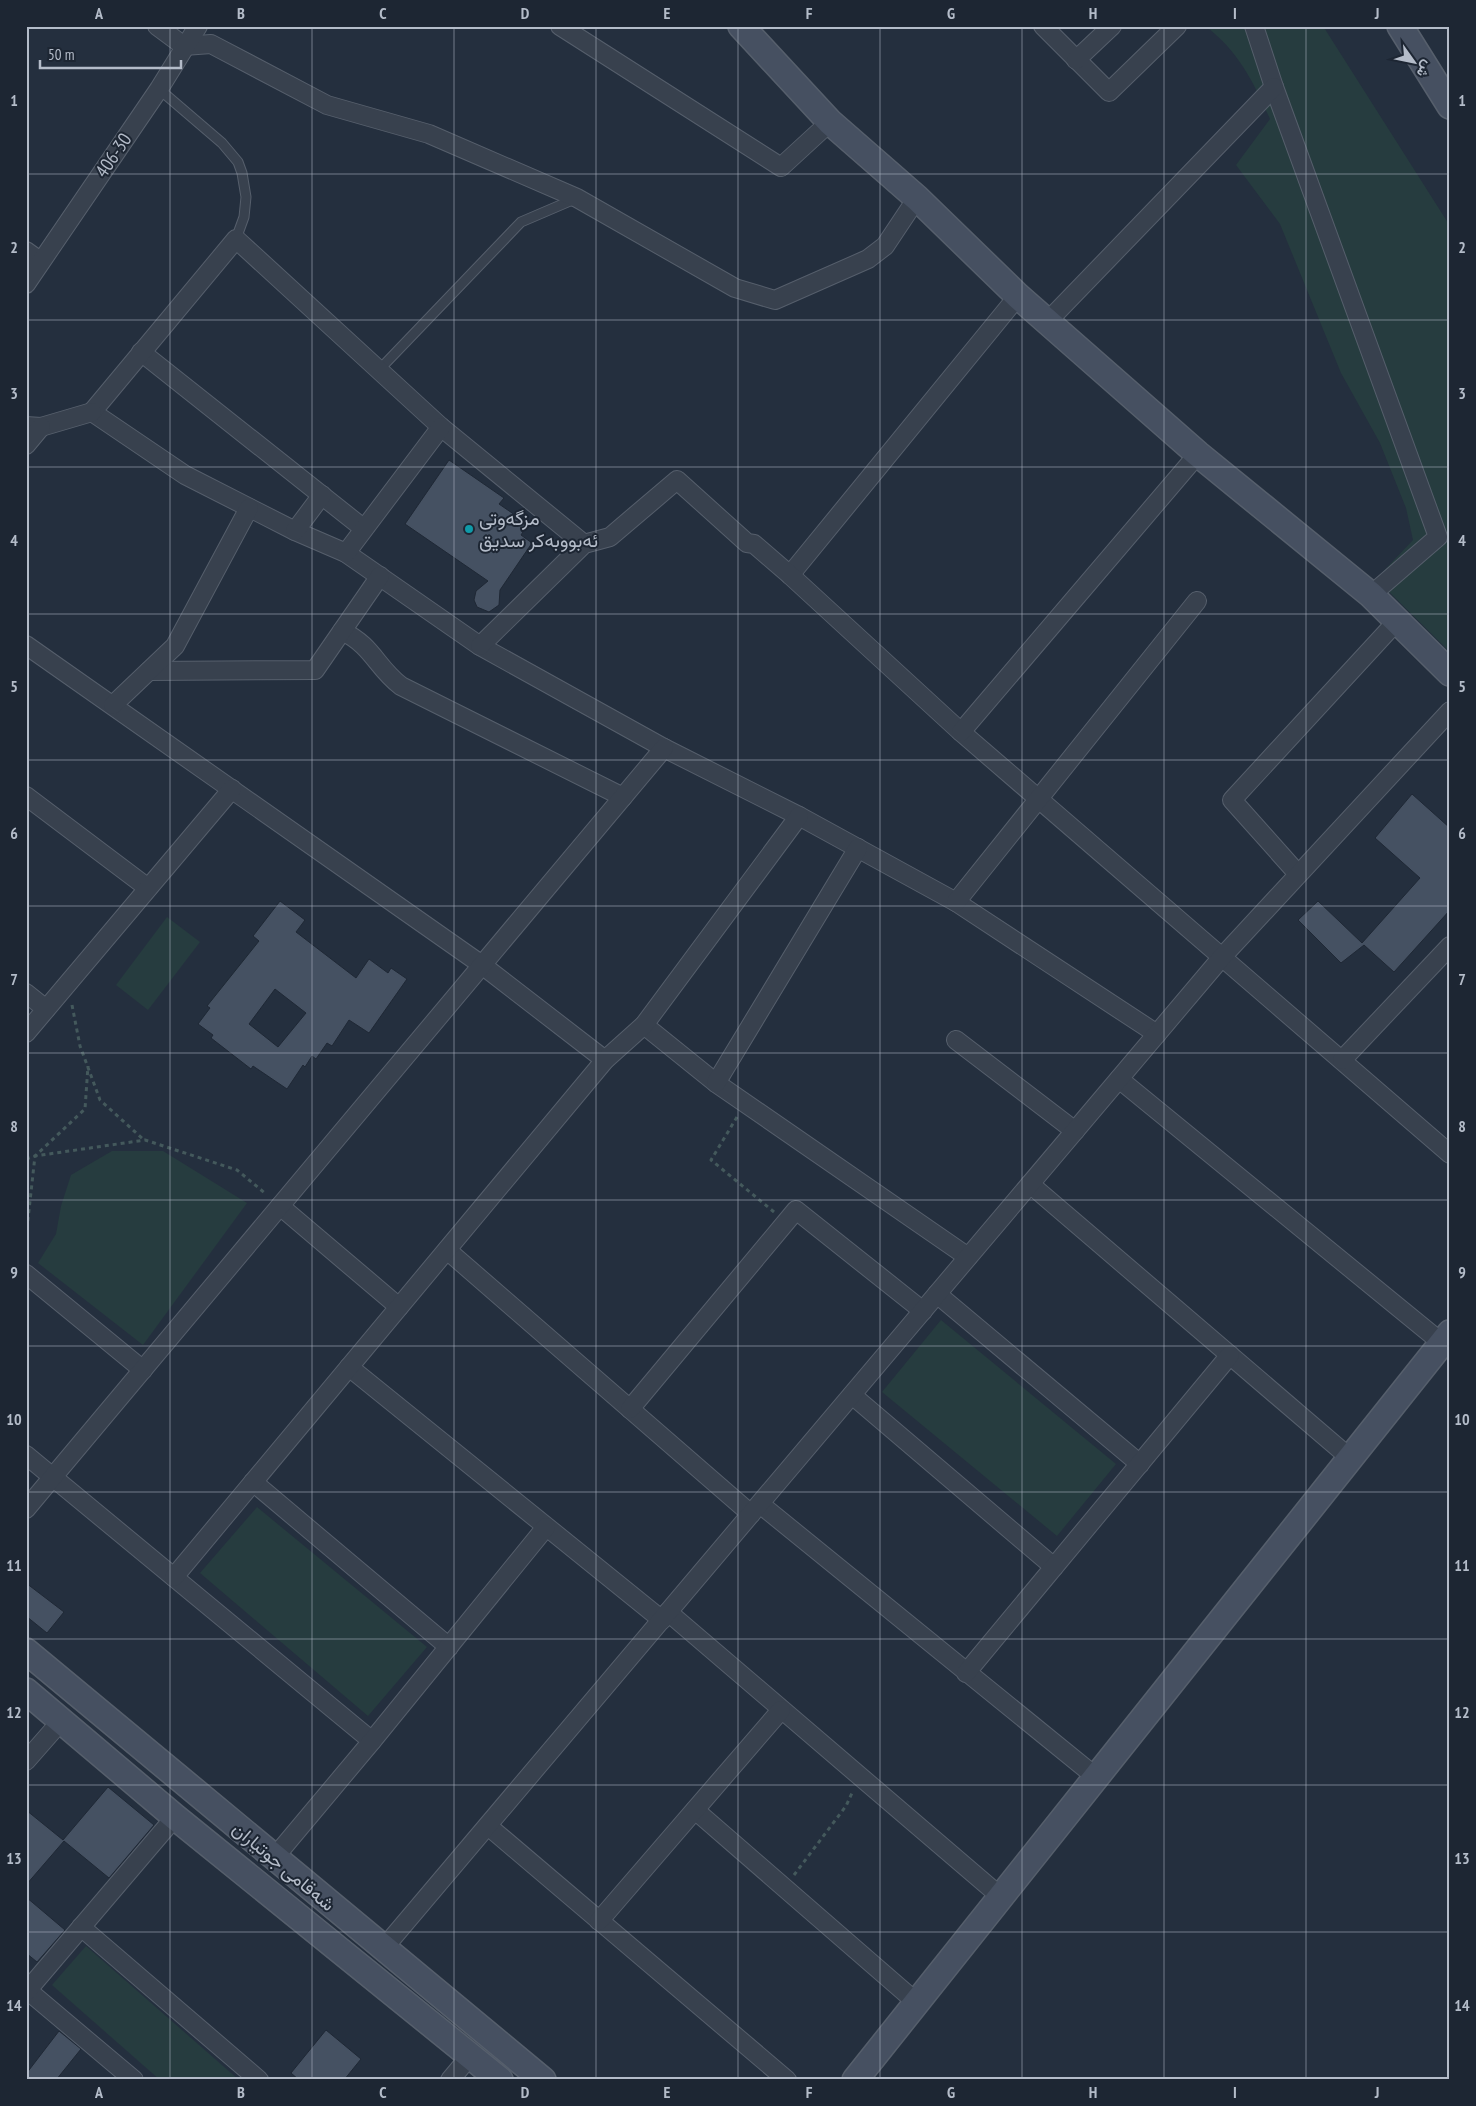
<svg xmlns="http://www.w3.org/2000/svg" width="1476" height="2106" font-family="'PT Sans Narrow',Vazirmatn,sans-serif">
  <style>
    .green { fill: #263c3f }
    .building { fill: #455162; stroke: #1f2835; fill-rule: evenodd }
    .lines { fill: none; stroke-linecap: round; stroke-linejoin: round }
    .lane-casing { stroke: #565f6c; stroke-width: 11 }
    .street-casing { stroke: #565f6c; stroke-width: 20 }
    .secondary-casing { stroke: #565f6c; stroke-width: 28 }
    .path { stroke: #44595c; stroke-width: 3; stroke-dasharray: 4 4; stroke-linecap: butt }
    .lane { stroke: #38414e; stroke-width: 9 }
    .street { stroke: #38414e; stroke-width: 18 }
    .secondary { stroke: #465061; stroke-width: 25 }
    .grid { fill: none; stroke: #b4bcc9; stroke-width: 1; stroke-opacity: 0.55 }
    .culture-dot { fill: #0f9aa8; stroke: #1d2633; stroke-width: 2 }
    .labels { text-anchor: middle; stroke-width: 4; stroke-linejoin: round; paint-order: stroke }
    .street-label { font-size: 19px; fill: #b4bcc9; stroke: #1d2633 }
    .poi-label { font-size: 19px; fill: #b4bcc9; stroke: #1d2633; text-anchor: start }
    .neatline { fill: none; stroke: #b4bcc9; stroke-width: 2 }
    .grid-label { font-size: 16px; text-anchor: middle; font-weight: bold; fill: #b4bcc9 }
  </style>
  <rect width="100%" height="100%" fill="#242f3e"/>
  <g class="green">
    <path d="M1205 26H1323L1450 226V652L1376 579 1413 540 1406 508 1380 443 1341 373 1280 224 1236 165 1270 119C1254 83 1238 50 1205 26Z"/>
    <polygon points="167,917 200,942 148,1010 116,985"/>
    <polygon points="112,1151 163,1151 247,1203 143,1345 38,1263 56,1234 61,1206 71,1175"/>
    <polygon points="941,1320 1116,1464 1057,1536 882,1392"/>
    <polygon points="257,1507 427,1647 368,1716 200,1573"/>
    <polygon points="86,1946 239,2080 160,2080 52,1985"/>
  </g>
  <g class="building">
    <polygon points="449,460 504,498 499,504 528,524 521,535 532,543 500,590 499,605 489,612 477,607 474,600 476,591 488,581 405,524"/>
    <polygon points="1412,794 1450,828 1450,910 1394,972 1364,945 1341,963 1298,920 1318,901 1362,943 1420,878 1375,838"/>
    <path d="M280 901 305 920 296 932 356 978 369 959 388 973 391 968 407 979 369 1033 349 1020 332 1046 327 1043 316 1059 312 1056 305 1067 303 1065 287 1089 253 1066 251 1069 211 1038 213 1035 198 1024 210 1008 207 1006 259 941 253 936ZM275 989 306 1013 278 1047 249 1024Z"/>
    <polygon points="26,1583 64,1612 47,1633 26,1616"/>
    <polygon points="108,1787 154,1825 109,1878 64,1841 26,1885 26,1810 63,1840"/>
    <polygon points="26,1897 65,1930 37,1962 26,1953"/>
    <polygon points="326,2030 361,2059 344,2080 299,2080 291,2073"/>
    <polygon points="59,2031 81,2049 56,2080 26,2080 26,2074"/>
  </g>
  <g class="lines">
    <defs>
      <g id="lane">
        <polyline points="159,89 222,143 238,162 242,173 246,197 244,217 236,239"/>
        <polyline points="379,370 521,222 577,198"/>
      </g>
      <g id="street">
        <polyline points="157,26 184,46 211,44 327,105 429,134 577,198 735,288 775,300 868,259 885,246 917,198"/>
        <polyline points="560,26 781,167 830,122"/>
        <polyline points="1043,26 1109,92 1177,26"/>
        <polyline points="1254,26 1274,87 1438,537 1371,595"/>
        <polyline points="1076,60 1112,26"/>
        <polyline points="26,251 40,261"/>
        <polyline points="26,284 159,89 198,26"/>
        <polyline points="1047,322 1274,87"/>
        <polyline points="141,352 363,528"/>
        <polyline points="92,412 185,475 295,531 346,553 480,646 664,748 799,816 956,902 1157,1034"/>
        <polyline points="92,412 236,239 441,427 584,544"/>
        <polyline points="26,426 41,427 92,412"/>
        <polyline points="26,445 41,427"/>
        <polyline points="295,531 322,495"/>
        <polyline points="346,553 441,427"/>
        <polyline points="790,575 1018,296"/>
        <path d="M342 631C373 646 376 667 401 686L623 797"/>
        <polyline points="26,645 482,965 605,1060"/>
        <polyline points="480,646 584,544 610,537 677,480 747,543 754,544 790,575 961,732 1450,1154"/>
        <polyline points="149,671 315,670 380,576"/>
        <polyline points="113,705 175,646 249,508"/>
        <polyline points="961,732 1198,454"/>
        <polyline points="26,796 148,888"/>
        <polyline points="1298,874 1232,800 1397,621"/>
        <polyline points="956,902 1197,601"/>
        <polyline points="26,993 46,1009"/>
        <polyline points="644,1025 716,1083 968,1257"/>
        <polyline points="26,1033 232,789"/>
        <polyline points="956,1040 1075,1131"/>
        <polyline points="1342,1060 1450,946"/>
        <polyline points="1119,1079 1442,1343"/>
        <polyline points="716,1083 858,848"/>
        <polyline points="1030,1184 1350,1458"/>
        <polyline points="280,1206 399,1307"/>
        <polyline points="447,1250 751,1514"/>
        <polyline points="26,1274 143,1370"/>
        <polyline points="937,1294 1140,1464"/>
        <polyline points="349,1367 662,1620"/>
        <polyline points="852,1395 1054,1567"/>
        <polyline points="630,1409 796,1210 923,1311"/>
        <polyline points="26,1455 372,1741"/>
        <polyline points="253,1482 449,1647"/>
        <polyline points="760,1504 1096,1777"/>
        <polyline points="26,1509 664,748"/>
        <polyline points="174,1577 605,1060 644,1025 799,816"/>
        <polyline points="668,1612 1001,1897"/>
        <polyline points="966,1673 1230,1355"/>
        <polyline points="26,1761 62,1720"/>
        <polyline points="695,1810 916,2002"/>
        <polyline points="488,1826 787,2080"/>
        <polyline points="274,1858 372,1741 546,1527"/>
        <polyline points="599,1921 781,1710"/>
        <polyline points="81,1927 259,2080"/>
        <polyline points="383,1949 1222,957 1450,711"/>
        <polyline points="26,1989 134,2080"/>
        <polyline points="26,1992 175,1817"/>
        <polyline points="450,2080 470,2056"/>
      </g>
      <g id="secondary">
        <polyline points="741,26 830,122 917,198 1018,296 1198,454 1371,595 1450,673"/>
        <polyline points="1400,26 1450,106"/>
        <polyline points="26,1651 543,2080"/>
        <polyline points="26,1691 175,1817 500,2080"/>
        <polyline points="855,2080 1450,1333"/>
      </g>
    </defs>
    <use href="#lane" class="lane-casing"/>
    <use href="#street" class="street-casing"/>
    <use href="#secondary" class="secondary-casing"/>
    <g class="path">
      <polyline points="72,1005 80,1046 100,1100 144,1140"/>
      <polyline points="737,1117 711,1160 774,1212"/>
      <polyline points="26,1159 35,1156 145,1140 237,1170 266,1194"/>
      <polyline points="26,1237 35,1156 85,1109 88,1066"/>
      <polyline points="794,1875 846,1806 852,1793"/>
    </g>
    <use href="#lane" class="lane"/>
    <use href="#street" class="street"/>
    <use href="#secondary" class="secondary"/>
  </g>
  <path class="grid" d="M170 26V2080M312 26V2080M454 26V2080M596 26V2080M738 26V2080M880 26V2080M1022 26V2080M1164 26V2080M1306 26V2080M26 174H1450M26 320H1450M26 467H1450M26 614H1450M26 760H1450M26 906H1450M26 1053H1450M26 1200H1450M26 1346H1450M26 1492H1450M26 1639H1450M26 1785H1450M26 1932H1450"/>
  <circle class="culture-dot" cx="469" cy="529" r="5"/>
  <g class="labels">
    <g class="street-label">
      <text transform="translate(113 155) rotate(-56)" y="7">406-30</text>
      <text transform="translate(284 1866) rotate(40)" y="7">شەقامی جوتیاران</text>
    </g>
    <g class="poi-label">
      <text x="479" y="525">مزگەوتی<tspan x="479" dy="22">ئەبووبەکر سدیق</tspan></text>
    </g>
  </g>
  <rect width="1476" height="2106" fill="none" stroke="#1d2633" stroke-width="55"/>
  <g transform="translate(1414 62) rotate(123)" stroke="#1d2633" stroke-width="4" paint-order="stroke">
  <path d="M0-4L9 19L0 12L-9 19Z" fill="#b4bcc9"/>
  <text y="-8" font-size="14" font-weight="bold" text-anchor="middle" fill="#b4bcc9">ش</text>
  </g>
  <path d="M40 60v8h141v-8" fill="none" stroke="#b4bcc9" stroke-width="2.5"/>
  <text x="48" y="60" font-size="15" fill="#b4bcc9" stroke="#1d2633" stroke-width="4" paint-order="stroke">50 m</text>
  <rect x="28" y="28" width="1420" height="2050" class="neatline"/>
  <g class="grid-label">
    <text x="99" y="19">A</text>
    <text x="241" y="19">B</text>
    <text x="383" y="19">C</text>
    <text x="525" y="19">D</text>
    <text x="667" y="19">E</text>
    <text x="809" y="19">F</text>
    <text x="951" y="19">G</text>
    <text x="1093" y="19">H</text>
    <text x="1235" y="19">I</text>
    <text x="1377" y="19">J</text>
    <text x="14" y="106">1</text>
    <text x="1462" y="106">1</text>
    <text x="14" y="253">2</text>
    <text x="1462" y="253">2</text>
    <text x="14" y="399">3</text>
    <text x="1462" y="399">3</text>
    <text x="14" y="546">4</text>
    <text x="1462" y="546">4</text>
    <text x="14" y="692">5</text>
    <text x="1462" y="692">5</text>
    <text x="14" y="839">6</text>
    <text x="1462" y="839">6</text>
    <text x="14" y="985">7</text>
    <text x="1462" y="985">7</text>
    <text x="14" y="1132">8</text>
    <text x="1462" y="1132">8</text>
    <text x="14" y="1278">9</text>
    <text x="1462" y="1278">9</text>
    <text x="14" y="1425">10</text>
    <text x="1462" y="1425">10</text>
    <text x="14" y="1571">11</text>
    <text x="1462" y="1571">11</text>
    <text x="14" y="1718">12</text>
    <text x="1462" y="1718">12</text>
    <text x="14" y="1864">13</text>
    <text x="1462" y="1864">13</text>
    <text x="14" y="2011">14</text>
    <text x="1462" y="2011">14</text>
    <text x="99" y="2098">A</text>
    <text x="241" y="2098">B</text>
    <text x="383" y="2098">C</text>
    <text x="525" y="2098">D</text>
    <text x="667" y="2098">E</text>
    <text x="809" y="2098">F</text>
    <text x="951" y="2098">G</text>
    <text x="1093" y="2098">H</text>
    <text x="1235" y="2098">I</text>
    <text x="1377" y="2098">J</text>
  </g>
</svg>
